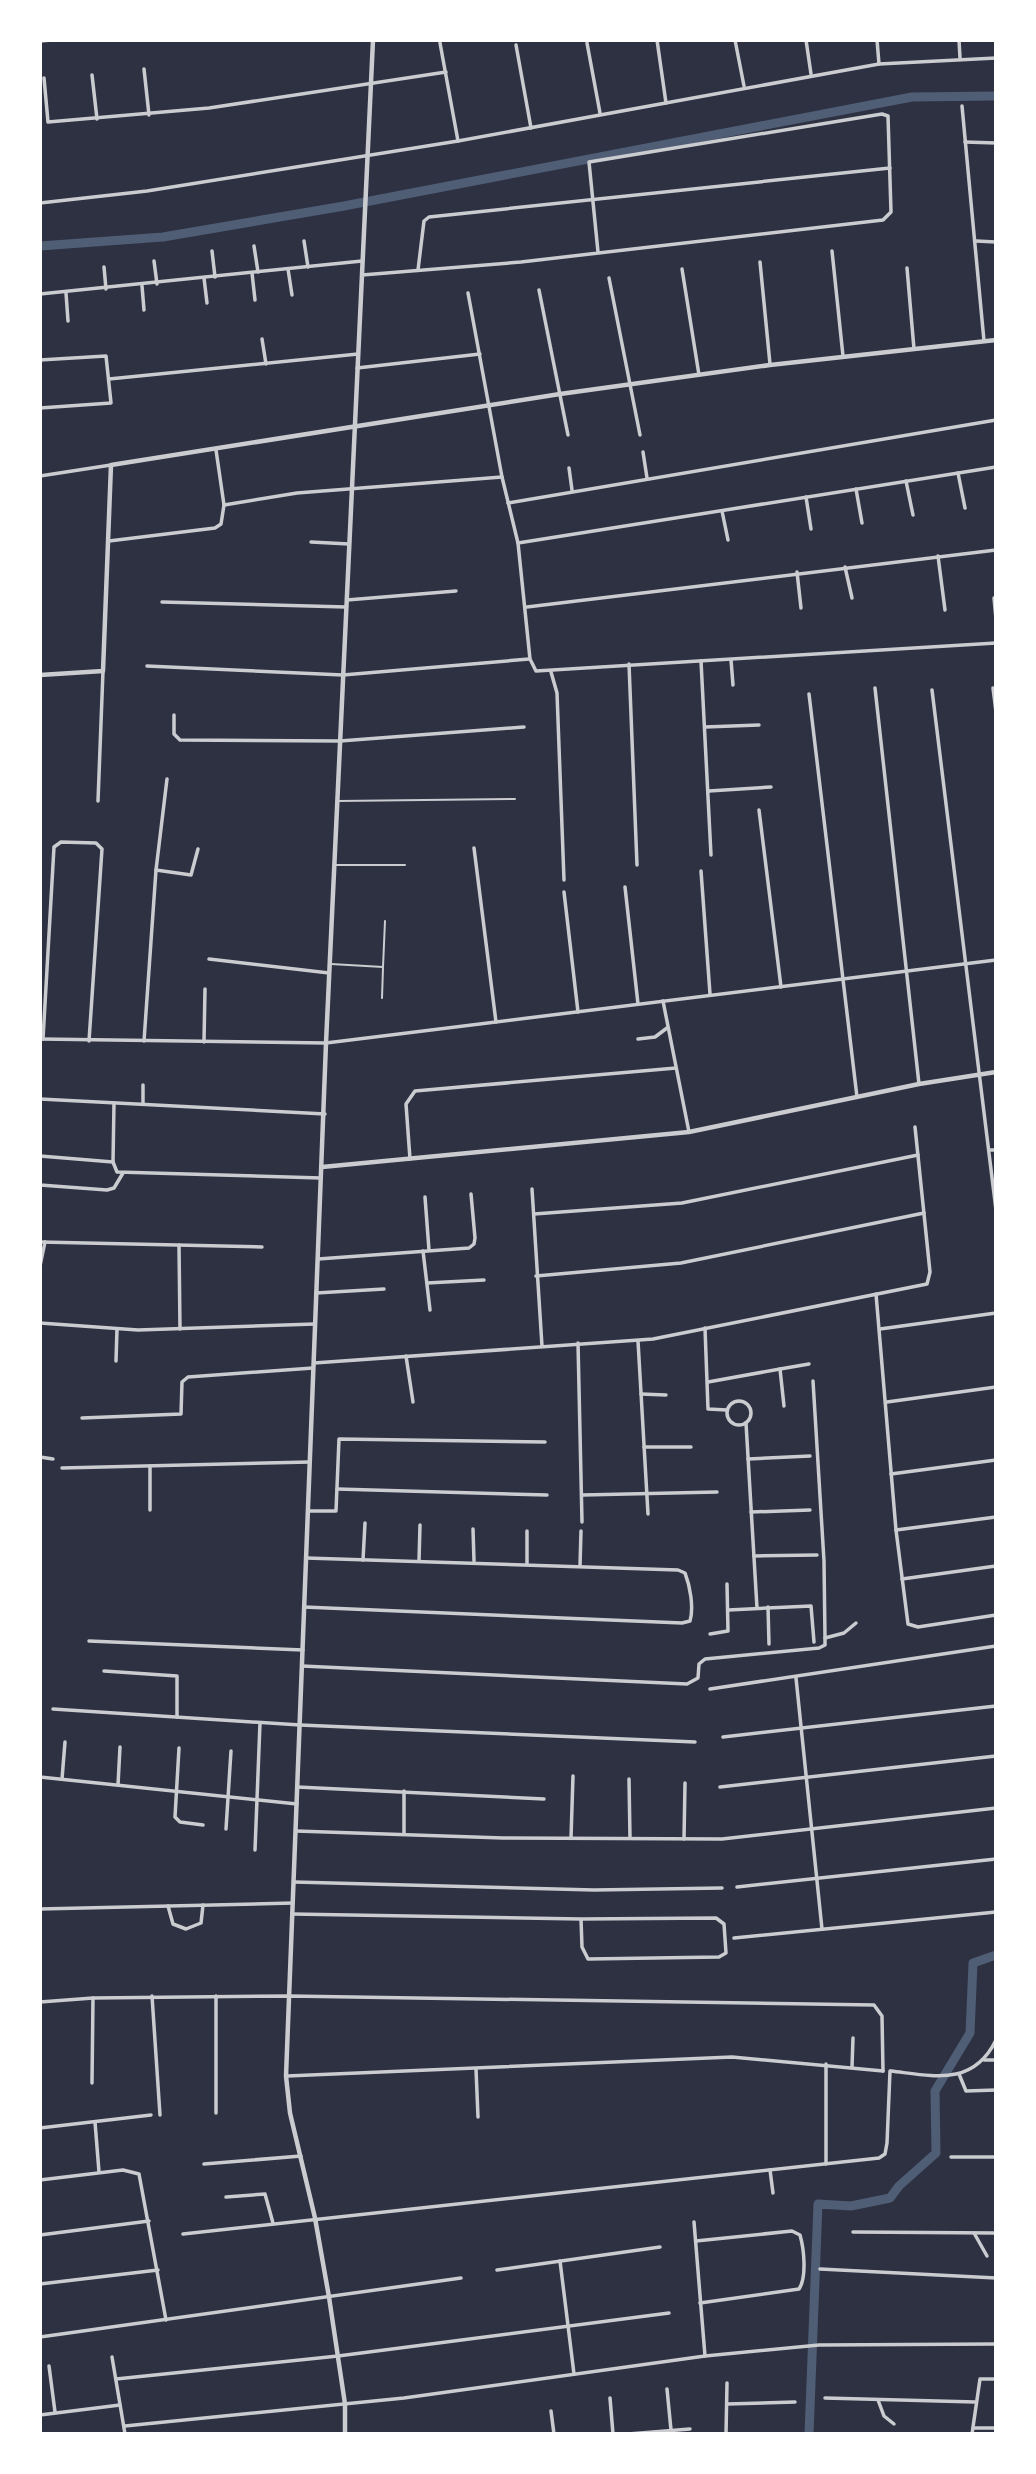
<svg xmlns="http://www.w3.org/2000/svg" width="1036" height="2474" font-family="Commissioner,sans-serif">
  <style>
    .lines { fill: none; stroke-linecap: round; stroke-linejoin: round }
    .canal { stroke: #4f5d75; stroke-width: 9 }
    .service { stroke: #caccd0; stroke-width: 2 }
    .minor { stroke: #caccd0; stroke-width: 3.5 }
    .tertiary { stroke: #caccd0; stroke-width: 4.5 }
  </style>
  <rect width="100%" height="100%" fill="#2d3142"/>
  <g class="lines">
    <g class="canal">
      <polyline points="40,246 163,237 344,206 912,97 996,96"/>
      <polyline points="809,2434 818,2204 851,2206 890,2198 899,2186 936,2153 935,2091 970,2033 973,1963 996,1955"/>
    </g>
    <g class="service">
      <polyline points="338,801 515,799"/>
      <polyline points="336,865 405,865"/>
      <polyline points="331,964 383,967 385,921"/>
      <polyline points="382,998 383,968"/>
    </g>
    <g class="minor">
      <polyline points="657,40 666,103"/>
      <polyline points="735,40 744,86"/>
      <polyline points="806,40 811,74"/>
      <polyline points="877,40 879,64"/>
      <polyline points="959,40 960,58"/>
      <polyline points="40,41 52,40"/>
      <polyline points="440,43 458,141"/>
      <polyline points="587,43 600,113"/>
      <polyline points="516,45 531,128"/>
      <polyline points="144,69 149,115"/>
      <polyline points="92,75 97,119"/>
      <polyline points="44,78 48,122 209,108 446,72"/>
      <polyline points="962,106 984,341"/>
      <polyline points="965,142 996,143"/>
      <polyline points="40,203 147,191 458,141 879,64 996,58"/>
      <polyline points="304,241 308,267"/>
      <polyline points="976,241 996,242"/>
      <polyline points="254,246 258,272"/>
      <polyline points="212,251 215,277"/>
      <polyline points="832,251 843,356"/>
      <polyline points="154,261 157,284"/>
      <polyline points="760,262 770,364"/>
      <polyline points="104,267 106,289"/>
      <polyline points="907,268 914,349"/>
      <polyline points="288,269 292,295"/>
      <polyline points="682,269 699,375"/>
      <polyline points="418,270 424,221 429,217 890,168"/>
      <polyline points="252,273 255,300"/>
      <polyline points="362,275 521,262 883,220 891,212 888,116 882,114 589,162 598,252"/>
      <polyline points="204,278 207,303"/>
      <polyline points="609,278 640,435"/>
      <polyline points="142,286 144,310"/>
      <polyline points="539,290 568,435"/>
      <polyline points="66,293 68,321"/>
      <polyline points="468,293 502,477 518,543 530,659 536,671 996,643"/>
      <polyline points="40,294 362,261"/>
      <polyline points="262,339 266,364"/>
      <polyline points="40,360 106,356 111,403 40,408"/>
      <polyline points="357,368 480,354"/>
      <polyline points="109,379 358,354"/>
      <polyline points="643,452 647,478"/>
      <polyline points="569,468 572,490"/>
      <polyline points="958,473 965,508"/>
      <polyline points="40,476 111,465"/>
      <polyline points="906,481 913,515"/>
      <polyline points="856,489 862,523"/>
      <polyline points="806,497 811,529"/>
      <polyline points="508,503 996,420"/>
      <polyline points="224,505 297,493 502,477"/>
      <polyline points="722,511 728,540"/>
      <polyline points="109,541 215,528 221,524 224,505 216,450"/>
      <polyline points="311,542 349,544"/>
      <polyline points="518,543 996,467"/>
      <polyline points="938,556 945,610"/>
      <polyline points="845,567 852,598"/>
      <polyline points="797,572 801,608"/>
      <polyline points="994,598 996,619"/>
      <polyline points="347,600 456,591"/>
      <polyline points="162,602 346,607"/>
      <polyline points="527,607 996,550"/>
      <polyline points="731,660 733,685"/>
      <polyline points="701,661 711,855"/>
      <polyline points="629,664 637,865"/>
      <polyline points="147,666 343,675 529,659"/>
      <polyline points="551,672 557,693 564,880"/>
      <polyline points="875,688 919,1084"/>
      <polyline points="993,688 996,712"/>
      <polyline points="932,690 996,1210"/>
      <polyline points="809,694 857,1097"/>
      <polyline points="174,715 174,734 180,740 340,741 524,727"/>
      <polyline points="705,727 759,725"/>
      <polyline points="709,791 771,787"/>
      <polyline points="98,801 103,671"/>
      <polyline points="759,810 781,987"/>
      <polyline points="474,848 496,1022"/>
      <polyline points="156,870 191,875 198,849"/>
      <polyline points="701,871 710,994"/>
      <polyline points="625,887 638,1004"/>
      <polyline points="564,892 578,1012"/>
      <polyline points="209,959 329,973"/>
      <polyline points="663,1001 689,1132"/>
      <polyline points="40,1039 326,1043 996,960"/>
      <polyline points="43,1039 54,847 61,842 96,843 102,849 89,1041"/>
      <polyline points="638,1039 655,1037 667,1028"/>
      <polyline points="144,1041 156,870 167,779"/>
      <polyline points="204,1042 205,989"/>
      <polyline points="40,1099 325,1114"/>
      <polyline points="114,1103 113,1162 117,1172 321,1178"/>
      <polyline points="143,1104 143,1085"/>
      <polyline points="989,1150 996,1150"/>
      <polyline points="40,1156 113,1162"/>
      <polyline points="410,1159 406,1104 415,1091 676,1068"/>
      <polyline points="40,1185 107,1190 114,1188 123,1173"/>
      <polyline points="532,1189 542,1346"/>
      <polyline points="425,1197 429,1250"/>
      <polyline points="534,1214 682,1203 918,1155"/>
      <polyline points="40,1242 262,1247"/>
      <polyline points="179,1245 180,1329"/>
      <polyline points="423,1251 430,1310"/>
      <polyline points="318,1259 469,1248 474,1244 475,1238 471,1194"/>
      <polyline points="40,1266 45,1242"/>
      <polyline points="536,1276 681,1263 924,1213"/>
      <polyline points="427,1283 484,1280"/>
      <polyline points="316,1293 384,1289"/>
      <polyline points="876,1294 896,1530 908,1624 918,1627 996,1615"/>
      <polyline points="40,1323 138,1330 315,1324"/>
      <polyline points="705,1328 708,1409 727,1410"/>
      <polyline points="880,1329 996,1313"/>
      <polyline points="638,1341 648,1514"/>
      <polyline points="578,1343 582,1522"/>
      <polyline points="406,1356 413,1402"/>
      <polyline points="116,1361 117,1329"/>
      <polyline points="314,1363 653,1339 927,1284 930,1272 915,1127"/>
      <polyline points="708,1382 780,1369"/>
      <polyline points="641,1394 666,1395"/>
      <circle cx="739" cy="1413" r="12"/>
      <polyline points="887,1402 996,1387"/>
      <polyline points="784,1406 780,1369 809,1364"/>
      <polyline points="82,1418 181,1414 182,1382 188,1377 313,1368"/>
      <polyline points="746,1423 757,1608"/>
      <polyline points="644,1447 691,1447"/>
      <polyline points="40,1457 53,1459"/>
      <polyline points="748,1459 810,1456"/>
      <polyline points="62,1468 310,1462"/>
      <polyline points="891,1474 996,1460"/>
      <polyline points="337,1489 547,1495"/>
      <polyline points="583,1495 717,1492"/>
      <polyline points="150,1510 150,1466"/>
      <polyline points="308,1511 336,1511 339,1439 545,1442"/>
      <polyline points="751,1512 810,1510"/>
      <polyline points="473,1529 474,1561"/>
      <polyline points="896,1530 996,1517"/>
      <polyline points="754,1556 817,1555"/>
      <polyline points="363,1560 365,1523"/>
      <polyline points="419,1561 420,1525"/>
      <polyline points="527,1563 527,1531"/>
      <polyline points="580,1566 581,1531"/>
      <polyline points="902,1579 996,1566"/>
      <path d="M304 1607 682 1623 690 1621C694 1607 690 1586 685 1573L678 1570 306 1558"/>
      <polyline points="768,1607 769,1644"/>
      <polyline points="728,1610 811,1606 814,1642"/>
      <polyline points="710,1634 728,1631 727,1584"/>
      <polyline points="825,1638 844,1633 856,1623"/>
      <polyline points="89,1641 303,1650"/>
      <polyline points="302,1666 687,1684 698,1678 699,1664 705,1659 819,1648 825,1645 825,1638 824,1561 813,1381"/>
      <polyline points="104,1671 177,1676 177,1717"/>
      <polyline points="796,1678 822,1929"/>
      <polyline points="710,1689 996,1646"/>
      <polyline points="53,1709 300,1725 695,1742"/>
      <polyline points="723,1737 996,1706"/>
      <polyline points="179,1748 175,1817 180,1822 203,1825"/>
      <polyline points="40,1777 297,1804"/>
      <polyline points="62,1779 65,1742"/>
      <polyline points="629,1779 630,1838"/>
      <polyline points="118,1785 120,1747"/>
      <polyline points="297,1787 544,1799"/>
      <polyline points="720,1787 996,1756"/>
      <polyline points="226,1829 231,1751"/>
      <polyline points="296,1831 503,1838 722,1839 996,1808"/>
      <polyline points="404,1834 404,1791"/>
      <polyline points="571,1838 573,1776"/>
      <polyline points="684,1839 685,1783"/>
      <polyline points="255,1850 260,1723"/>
      <polyline points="294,1882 594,1890 722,1888"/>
      <polyline points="737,1887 996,1859"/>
      <polyline points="168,1906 173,1924 186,1929 201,1923 203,1905"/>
      <polyline points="40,1909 293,1903"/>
      <polyline points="292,1914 581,1919 716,1918 724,1924 726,1953 719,1957 588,1959 582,1947 581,1919"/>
      <polyline points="734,1938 996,1912"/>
      <polyline points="152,1996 160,2115"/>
      <polyline points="216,1996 216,2113"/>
      <polyline points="40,2002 93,1998 289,1996 874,2005 882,2016 883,2071"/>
      <polyline points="984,2060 996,2060"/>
      <polyline points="852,2067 853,2038"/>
      <polyline points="476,2069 478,2117"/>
      <path d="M891 2071C933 2076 973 2087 996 2040"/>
      <polyline points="959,2074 966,2091 996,2090"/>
      <polyline points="287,2076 732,2057 883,2071"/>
      <polyline points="92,2083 93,1998"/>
      <polyline points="95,2122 99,2172"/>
      <polyline points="40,2128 151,2115"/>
      <polyline points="951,2157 996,2157"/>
      <polyline points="204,2164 301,2156"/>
      <polyline points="826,2164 826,2064"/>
      <polyline points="770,2170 773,2193"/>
      <polyline points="40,2180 123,2170 139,2174 166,2320"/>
      <polyline points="226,2197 265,2194 273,2223"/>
      <polyline points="694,2222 705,2356"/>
      <polyline points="853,2232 996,2233"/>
      <polyline points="974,2233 987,2256"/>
      <polyline points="183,2234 879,2158 885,2154 887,2143 890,2071"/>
      <polyline points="40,2235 149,2221"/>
      <path d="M696 2241 792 2231 800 2235C804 2249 807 2277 799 2289L700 2303"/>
      <polyline points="560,2261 574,2374"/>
      <polyline points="820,2269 996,2278"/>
      <polyline points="497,2270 660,2247"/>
      <polyline points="40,2284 158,2270"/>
      <polyline points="40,2337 461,2278"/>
      <polyline points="112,2357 125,2434"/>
      <polyline points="49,2366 55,2412"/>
      <polyline points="116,2379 338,2356 669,2313"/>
      <polyline points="667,2389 671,2430"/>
      <polyline points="610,2398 613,2434"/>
      <polyline points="825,2398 975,2402"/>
      <polyline points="878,2400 884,2416 894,2424"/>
      <polyline points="727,2404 795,2402"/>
      <polyline points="551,2411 554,2434"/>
      <polyline points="40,2415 120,2405"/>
      <polyline points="125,2426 404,2398 705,2356 819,2345 996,2344"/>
      <polyline points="973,2428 996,2428"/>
      <polyline points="628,2434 690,2429"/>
      <polyline points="726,2434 727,2383"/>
      <polyline points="972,2434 980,2379 996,2379"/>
    </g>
    <g class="tertiary">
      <polyline points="40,675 103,671 111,465 560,394 770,365 996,340"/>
      <polyline points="322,1167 689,1132 919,1084 996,1072"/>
      <polyline points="345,2434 345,2404 329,2297 315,2218 290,2113 286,2076 326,1043 373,40"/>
    </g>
  </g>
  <rect width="1036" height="2474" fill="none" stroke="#ffffff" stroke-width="84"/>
</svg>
